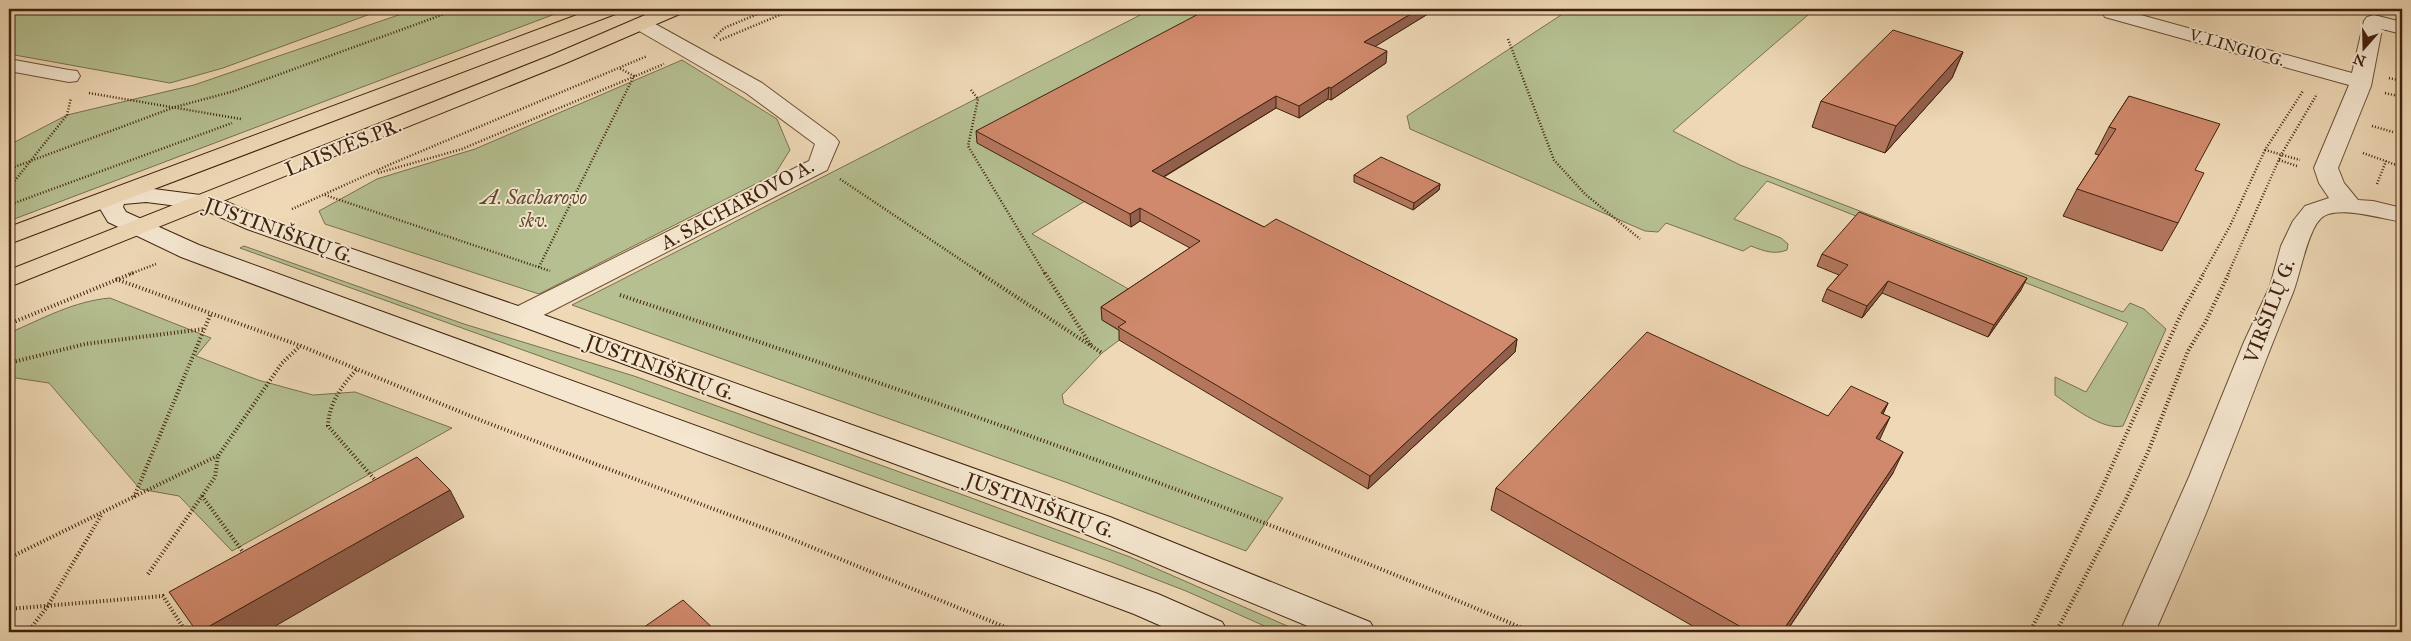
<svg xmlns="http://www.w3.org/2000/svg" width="2411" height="641" font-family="'IM FELL Great Primer',serif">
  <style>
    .green { fill: #b5bf90; stroke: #7b704e }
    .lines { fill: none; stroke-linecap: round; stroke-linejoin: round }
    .minor-casing { stroke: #6c4f37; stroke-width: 2 }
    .secondary-casing { stroke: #41210d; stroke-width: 2 }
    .primary-casing { stroke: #41210d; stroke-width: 2 }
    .path-far1 { stroke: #41210d; stroke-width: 2.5; stroke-dasharray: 1 2; stroke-linecap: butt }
    .path { stroke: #41210d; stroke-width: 4; stroke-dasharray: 1 2.5; stroke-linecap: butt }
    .minor { fill: #f4e6cf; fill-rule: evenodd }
    .secondary { fill: #f4e6cf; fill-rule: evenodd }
    .primary { fill: #eed8b5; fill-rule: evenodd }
    .wall { fill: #b3765d; stroke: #41210d }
    .shaded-wall { fill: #92604c; stroke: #41210d }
    .building { fill: #d0896c; stroke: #41210d }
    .labels { text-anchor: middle; stroke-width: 4; stroke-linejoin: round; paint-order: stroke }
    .far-street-label { font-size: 16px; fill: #41210d; stroke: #f4e6cf }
    .street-label { font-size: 20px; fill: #41210d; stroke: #f4e6cf }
    .park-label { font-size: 20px; font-style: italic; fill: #5e482e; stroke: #f4e6cf }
  </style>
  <rect width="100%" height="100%" fill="#eed8b5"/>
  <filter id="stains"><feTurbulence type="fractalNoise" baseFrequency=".004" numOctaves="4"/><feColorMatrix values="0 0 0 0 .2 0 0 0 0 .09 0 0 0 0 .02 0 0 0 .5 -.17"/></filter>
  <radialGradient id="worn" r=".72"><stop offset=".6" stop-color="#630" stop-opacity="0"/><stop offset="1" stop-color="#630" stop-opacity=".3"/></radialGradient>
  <g class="green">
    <polygon points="9,9 384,9 223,68 170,83 9,54"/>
    <polygon points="416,9 568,9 9,221 9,145 67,115 194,85"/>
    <polygon points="1152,9 1229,9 1085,201 1032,234 1139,295 1102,320 1126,335 1102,353 1062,395 1064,404 1283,498 1246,551 1068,483 572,305"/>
    <path d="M1563 9H1815L1673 131 1740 165 2123 312 2130 303 2144 309 2166 329 2123 426C2103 431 2071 406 2055 395V377L2086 392 2128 323 1767 181 1734 219 1781 238 1788 244 1787 250C1774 255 1764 251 1751 246L1743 251 1666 223 1658 232 1645 231 1410 129 1407 116 1561 15Z"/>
    <polygon points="682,60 777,119 790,150 775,174 539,294 325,224 319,211 377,179 475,149"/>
    <polygon points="244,246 464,324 634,376 966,496 1130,557 1301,632 1278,632 1186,591 1111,562 240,248"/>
    <path d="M110 298 211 338 196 356 258 380 313 395 355 392 452 428 232 551 179 496 140 489 49 383 9 377V333C42 319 74 301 110 298Z"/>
  </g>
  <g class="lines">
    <defs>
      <g id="minor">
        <path d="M2105 9H2119L2352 73 2364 21 2367 17 2374 15 2402 22V34L2382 29 2371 86 2338 168 2344 183 2358 200 2373 201 2402 208V222C2384 219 2341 206 2324 216 2308 225 2300 277 2292 295 2267 355 2245 415 2221 475 2201 528 2178 580 2155 632H2120L2189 477 2244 342 2270 286 2281 246 2293 221 2305 206 2329 198 2319 183 2314 168 2349 85 2105 17 2102 13Z"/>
        <polygon points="641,18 648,20 762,83 835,137 839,142 827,170 530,322 520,325 510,322 506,316 510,310 809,161 815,144 746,93 634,28 631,24 634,20"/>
        <polygon points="9,59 69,70 77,71 80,76 77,81 69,82 9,71"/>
      </g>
      <polygon id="secondary" points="146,188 216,197 265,219 530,310 1110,517 1370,622 1376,632 1322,632 1088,535 510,322 247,229 202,209 146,202 124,204 123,207 126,212 199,245 1158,594 1222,622 1228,632 1175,632 1134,614 181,257 108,222 99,207 105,192"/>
      <g id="primary">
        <polygon points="593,9 621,9 618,13 9,244 9,227"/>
        <polygon points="659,9 685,9 682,13 566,63 9,287 9,270 552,55"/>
      </g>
    </defs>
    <use href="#minor" class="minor-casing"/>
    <use href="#secondary" class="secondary-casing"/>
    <use href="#primary" class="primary-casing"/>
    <g class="path-far1">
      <polyline points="714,38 724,28 770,9"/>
      <polyline points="1508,39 1554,160 1585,194 1640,239"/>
      <polyline points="720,40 794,9"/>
      <polyline points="2389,78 2402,81"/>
      <polyline points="971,90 978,99 968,146 1045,274"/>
      <polyline points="89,93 241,119"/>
      <polyline points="2385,93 2402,97"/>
      <polyline points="2372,126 2393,132"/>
      <polyline points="2265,150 2300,160"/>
      <polyline points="2363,153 2402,167"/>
      <polyline points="2279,160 2297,166"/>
      <polyline points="9,169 175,107 231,92 458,9"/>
      <polyline points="378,173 462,149 664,64"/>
      <polyline points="840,179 982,274"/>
      <polyline points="2377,184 2386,161"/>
      <polyline points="9,188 67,115 71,98"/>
      <polyline points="325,195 550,271"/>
      <polyline points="9,205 232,123"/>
      <polyline points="292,209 391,164 647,56"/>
      <polyline points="539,267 634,76 619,68"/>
      <polyline points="130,274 156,264"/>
      <polyline points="2203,274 2230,226 2265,150 2303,91"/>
      <polyline points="2228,274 2281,155 2317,94"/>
    </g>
    <g class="path">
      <polyline points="980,273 1102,353"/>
      <polyline points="1045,273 1092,347"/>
      <polyline points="116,279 301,346 485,422 782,535 1017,632"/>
      <path d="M620 295C927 398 1234 503 1531 632"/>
      <polyline points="9,324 133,273"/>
      <polyline points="9,363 85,344 204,329"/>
      <path d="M356 370C341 387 329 403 328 426L376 481"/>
      <polyline points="202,496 243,552"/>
      <polyline points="134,497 211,313"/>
      <polyline points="9,558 217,456"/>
      <polyline points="148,574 215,477 218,456 282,363 300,346"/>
      <polyline points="9,609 163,596 186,632"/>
      <polyline points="28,632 47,607 102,514"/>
      <polyline points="2030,632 2101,490 2181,314 2204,273"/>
      <polyline points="2056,632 2125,501 2148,452 2188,351 2205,323 2229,273"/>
    </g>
    <use href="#minor" class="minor"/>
    <use href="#secondary" class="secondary"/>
    <use href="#primary" class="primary"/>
  </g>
  <g class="wall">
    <polygon points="1436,9 1375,46 1386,63 1331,100 1328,99 1299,118 1276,108 1164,177 1264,227 1517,339 1515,352 1368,489 1119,340 1119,330 1102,320 1101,307 1190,248 1140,221 1131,227 977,143 976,131"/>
    <polygon points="1452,9 1474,9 1466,14"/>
    <polygon points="1963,52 1952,78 1885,153 1812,127 1821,101"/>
    <polygon points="2129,96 2195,170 2178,223 2162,251 2063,216 2077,189 2099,155 2095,154 2109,127"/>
    <polygon points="1354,175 1440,184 1439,190 1413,210 1354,182"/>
    <polygon points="1822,254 2021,290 1988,337 1882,293 1862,318 1822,301 1827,289 1839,275 1817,266"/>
    <polygon points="1888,403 1883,414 1879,440 1893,473 1786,632 1703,632 1491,510 1496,488"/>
  </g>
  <g class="shaded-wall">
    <polygon points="1419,9 1436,9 1363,54 1364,42"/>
    <polygon points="1466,9 1474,9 1466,14"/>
    <polygon points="1387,51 1386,63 1331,100 1331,88"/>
    <polygon points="1963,52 1952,78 1885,153 1896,126"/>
    <polygon points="1329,87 1328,99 1299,118 1299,106"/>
    <polygon points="1276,96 1276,108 1153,183 1152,171"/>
    <polygon points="1440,184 1439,190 1413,210 1414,203"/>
    <polygon points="1140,208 1140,221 1131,227 1130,214"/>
    <polygon points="2027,278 2021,290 1988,337 1994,325"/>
    <polygon points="1888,281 1882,293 1862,318 1867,306"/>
    <polygon points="1517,339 1515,352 1368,489 1370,476"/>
    <polygon points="1888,403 1878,425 1881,413"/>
    <polygon points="1890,417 1880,439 1866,460 1876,438"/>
    <polygon points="1903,452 1893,473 1786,632 1782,632"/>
    <polygon points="450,490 464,517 265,632 199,632"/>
  </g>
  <g class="building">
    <polygon points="1208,9 1419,9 1364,42 1387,51 1331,88 1329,87 1299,106 1276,96 1152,171 1264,227 1276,219 1517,339 1370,476 1118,327 1126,322 1101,307 1200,241 1140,208 1130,214 976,131"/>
    <polygon points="1893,30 1963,52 1896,126 1821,101"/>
    <polygon points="2129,96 2220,124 2195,170 2204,173 2178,223 2077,189 2116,129 2109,127"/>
    <polygon points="1381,157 1440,184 1414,203 1354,175"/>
    <polygon points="1859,212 2027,278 1994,325 1888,281 1867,306 1827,289 1848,265 1822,254"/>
    <polygon points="1647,332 1828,416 1851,386 1888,403 1881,413 1890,417 1876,438 1903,452 1782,632 1750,632 1496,488"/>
    <polygon points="417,457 450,490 199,632 197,632 169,592"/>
    <polygon points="683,600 717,632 637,632"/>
  </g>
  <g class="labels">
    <g class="far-street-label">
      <text transform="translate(2237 47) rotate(16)" y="6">V. LINGIO G.</text>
    </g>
    <g class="street-label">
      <text transform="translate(343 147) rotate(-22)" y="7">LAISVĖS PR.</text>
      <text transform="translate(737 204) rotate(-28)" y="7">A. SACHAROVO A.</text>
      <text transform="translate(279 230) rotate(20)" y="7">JUSTINIŠKIŲ G.</text>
      <text transform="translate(2269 311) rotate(-69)" y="7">VIRŠILŲ G.</text>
      <text transform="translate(660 367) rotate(20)" y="7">JUSTINIŠKIŲ G.</text>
      <text transform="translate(1040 505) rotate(20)" y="7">JUSTINIŠKIŲ G.</text>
    </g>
    <g class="park-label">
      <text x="534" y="204">A. Sacharovo<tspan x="534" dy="23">skv.</tspan></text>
    </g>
  </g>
  <rect width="2411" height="641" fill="none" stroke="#eed8b5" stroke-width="30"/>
  <rect x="10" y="10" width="2391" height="621" fill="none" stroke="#41210d" stroke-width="2.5"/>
  <rect x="15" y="15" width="2381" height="611" fill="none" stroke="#41210d"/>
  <g transform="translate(2364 48) rotate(200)" stroke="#f4e6cf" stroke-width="4" paint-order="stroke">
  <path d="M0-4L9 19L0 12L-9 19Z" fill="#41210d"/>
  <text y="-8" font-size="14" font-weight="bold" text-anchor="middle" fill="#41210d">N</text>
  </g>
  <rect width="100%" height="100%" filter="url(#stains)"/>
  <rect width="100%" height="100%" fill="url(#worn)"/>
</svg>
